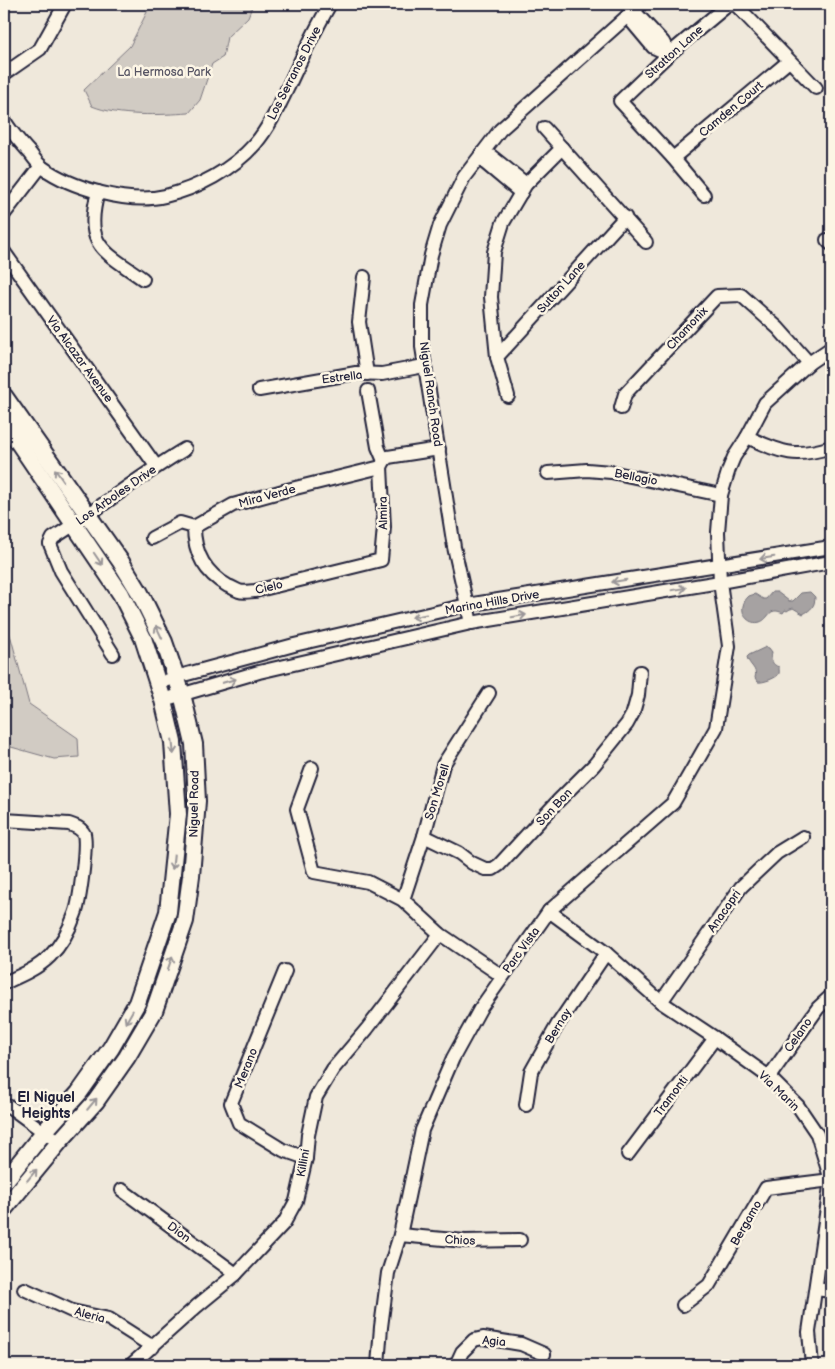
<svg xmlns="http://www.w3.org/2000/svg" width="835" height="1369" font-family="'Balsamiq Sans',sans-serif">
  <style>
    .green { fill: #d1cbc3; stroke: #7a767f }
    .water { fill: #a6a2a2; stroke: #716f79 }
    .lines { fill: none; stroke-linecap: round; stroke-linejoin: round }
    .minor-casing { stroke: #22223b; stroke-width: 16 }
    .major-casing { stroke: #22223b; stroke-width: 20 }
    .minor { stroke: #fcf5e5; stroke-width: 12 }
    .major { stroke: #fcf5e5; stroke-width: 16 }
    .oneway { stroke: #9a9698 }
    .labels { text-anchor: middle; stroke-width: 5; stroke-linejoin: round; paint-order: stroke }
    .street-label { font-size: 12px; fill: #22223b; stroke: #fcf5e5 }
    .park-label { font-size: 12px; fill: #575564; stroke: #fcf5e5 }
    .neighbourhood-label { font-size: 14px; font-weight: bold; fill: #22223b; stroke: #fcf5e5 }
  </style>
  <rect width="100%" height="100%" fill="#efe8db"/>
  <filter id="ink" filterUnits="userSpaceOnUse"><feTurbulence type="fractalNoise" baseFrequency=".02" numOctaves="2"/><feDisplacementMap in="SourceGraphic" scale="10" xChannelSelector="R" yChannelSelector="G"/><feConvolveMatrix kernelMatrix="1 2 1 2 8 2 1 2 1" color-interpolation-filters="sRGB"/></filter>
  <g filter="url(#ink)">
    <g class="green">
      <path d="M151 4H253L248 17 227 37 223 57 212 64 200 100 189 113C160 115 119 117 92 106L84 90 130 46Z"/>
      <polygon points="4,619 11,638 29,704 78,738 79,757 54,759 4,745"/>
    </g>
    <g class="water">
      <path d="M772 592H777L789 601H793L801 593 810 592 815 597C815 606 811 610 803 614L793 608 791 609H790L787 611 785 610 783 613C768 606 770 619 760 622 750 625 741 616 743 606 744 601 746 599 749 596L755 594 763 599H766Z"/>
      <path d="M766 647 769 648 772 652C770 659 772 665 779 667 779 671 780 673 778 675 774 679 762 683 758 682L755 678C758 668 749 666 747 657L749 655Z"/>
    </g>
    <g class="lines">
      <defs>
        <g id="minor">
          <polyline points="731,4 737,6 816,88"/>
          <polyline points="633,10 663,42 669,54"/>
          <polyline points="627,16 653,47 669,54"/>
          <polyline points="4,74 40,49 65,4"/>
          <path d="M4 120C11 132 20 142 30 153 33 157 37 163 42 167 71 188 129 205 165 196 198 188 232 170 255 144 269 128 280 104 289 85 302 57 315 30 330 4"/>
          <polyline points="544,128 646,242"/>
          <polyline points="481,154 485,163 521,193"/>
          <polyline points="481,154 491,156 526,184"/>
          <polyline points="673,158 789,61"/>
          <path d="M98 192C83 246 104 251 143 279"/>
          <polyline points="704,195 673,158 620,101 669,54 729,4"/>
          <polyline points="4,214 41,166"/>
          <polyline points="827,240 831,244"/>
          <polyline points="4,252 156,466"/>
          <polyline points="364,277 359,322 367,374"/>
          <polyline points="497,357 491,297 494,252 503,223 526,184 562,148"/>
          <polyline points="259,390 356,373 382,374 424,366"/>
          <polyline points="368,391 378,447 384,461"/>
          <polyline points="508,396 497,357 625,217"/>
          <polyline points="621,408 625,394 717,296 741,295 778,328 809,363"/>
          <path d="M747 437C781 452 794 459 831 447"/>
          <polyline points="548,473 587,470 611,472 721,495"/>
          <path d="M194 527C194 553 205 573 228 586 232 587 236 590 239 591 244 593 250 591 255 591L381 560 384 527 381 467"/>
          <polyline points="152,538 180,523 194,527 233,505 283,491 381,467 384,461 388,457 439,449"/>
          <polyline points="471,623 454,547 422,347 422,305 431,255 440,225 464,177 500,130 641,4"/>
          <path d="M113 654 61 571 50 544 53 538C98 510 139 476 185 449"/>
          <polyline points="158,684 176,677 294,645 467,605 831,547"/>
          <polyline points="163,700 259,672 471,623 720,582 831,562"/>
          <polyline points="312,768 297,809 314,872 368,882 403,900 440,934 502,976"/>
          <path d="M4 820 69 824C75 826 81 828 84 834 87 846 80 902 75 914 70 928 61 945 50 956 37 969 20 976 4 983"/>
          <polyline points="424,836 459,853 472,863 485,869 493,869 499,865 558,801 594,765 627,724 633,713 638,695 640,672"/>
          <polyline points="403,900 424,836 443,765 489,693"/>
          <polyline points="549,911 606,953 661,1002 715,1038 769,1077 798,1106 817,1134 831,1180 809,1332 812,1365"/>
          <polyline points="285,971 231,1103 239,1123 283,1150 306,1158"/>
          <polyline points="661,1002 741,887 777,853 803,837"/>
          <polyline points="769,1077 818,1008 831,996"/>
          <polyline points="4,1105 10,1107 44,1132 60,1141"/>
          <polyline points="526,1105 531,1072 558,1024 606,953"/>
          <polyline points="628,1154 715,1038"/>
          <polyline points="122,1190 236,1274"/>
          <polyline points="400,1235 465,1241 520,1240"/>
          <polyline points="24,1289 72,1311 109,1319 153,1347"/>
          <polyline points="816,1289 831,1291"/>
          <polyline points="683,1305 709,1285 766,1188 831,1180"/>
          <polyline points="131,1365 197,1306 236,1274 284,1223 296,1201 306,1158 308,1135 316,1097 333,1069 367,1029 440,934"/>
          <polyline points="378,1365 381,1327 388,1273 400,1235 422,1130 453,1058 480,1009 549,911 673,803 716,728 729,646 720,582 718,532 721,495 729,469 734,457 747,437 765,403 809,363 831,348"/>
          <polyline points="456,1365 462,1352 474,1340 483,1338 521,1344 544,1354"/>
        </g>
        <g id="major">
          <polyline points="4,396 121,562 140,593 164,642 182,694 194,744 197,801 191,876 185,921 154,1011 127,1057 96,1101 60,1141 4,1209"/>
          <polyline points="4,421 121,594 143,638 163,700 173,742 178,814 168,912 137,1003 111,1048 79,1093 44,1132 4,1182"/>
        </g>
      </defs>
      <use href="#minor" class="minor-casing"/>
      <use href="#major" class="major-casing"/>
      <use href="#minor" class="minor"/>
      <use href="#major" class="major"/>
    </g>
    <defs><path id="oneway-shaft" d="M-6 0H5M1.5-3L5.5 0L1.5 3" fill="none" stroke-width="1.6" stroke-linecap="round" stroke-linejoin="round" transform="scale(1.25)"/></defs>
    <g class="oneway">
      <use href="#oneway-shaft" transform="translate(59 475) rotate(-125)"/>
      <use href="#oneway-shaft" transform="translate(767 558) rotate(170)"/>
      <use href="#oneway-shaft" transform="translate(98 559) rotate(56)"/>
      <use href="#oneway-shaft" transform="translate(619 581) rotate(171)"/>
      <use href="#oneway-shaft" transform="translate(679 589) rotate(-9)"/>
      <use href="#oneway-shaft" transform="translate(419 616) rotate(168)"/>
      <use href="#oneway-shaft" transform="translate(519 616) rotate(-9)"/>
      <use href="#oneway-shaft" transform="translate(159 632) rotate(-115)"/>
      <use href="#oneway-shaft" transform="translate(229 681) rotate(-16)"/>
      <use href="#oneway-shaft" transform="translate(173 747) rotate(84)"/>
      <use href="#oneway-shaft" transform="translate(173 862) rotate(96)"/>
      <use href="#oneway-shaft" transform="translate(170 963) rotate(-71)"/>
      <use href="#oneway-shaft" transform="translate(129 1017) rotate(120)"/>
      <use href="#oneway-shaft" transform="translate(92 1104) rotate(-50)"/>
      <use href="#oneway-shaft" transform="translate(32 1175) rotate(-50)"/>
    </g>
  </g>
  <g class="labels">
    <g class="street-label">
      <text transform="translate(674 52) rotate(-42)" y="4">Stratton Lane</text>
      <text transform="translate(294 73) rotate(-63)" y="4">Los Serranos Drive</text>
      <text transform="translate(731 109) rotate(-40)" y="4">Camden Court</text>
      <text transform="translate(561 287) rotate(-48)" y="4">Sutton Lane</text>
      <text transform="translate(687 328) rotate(-47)" y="4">Chamonix</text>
      <text transform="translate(80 359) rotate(54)" y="4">Via Alcazar Avenue</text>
      <text transform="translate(342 377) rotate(-7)" y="4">Estrella</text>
      <text transform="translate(431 394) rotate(82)" y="4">Niguel Ranch Road</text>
      <text transform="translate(636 477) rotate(11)" y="4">Bellagio</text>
      <text transform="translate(116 495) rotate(-35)" y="4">Los Arboles Drive</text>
      <text transform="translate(267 496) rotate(-15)" y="4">Mira Verde</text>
      <text transform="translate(383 513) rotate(-91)" y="4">Almira</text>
      <text transform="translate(269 587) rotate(-13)" y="4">Cielo</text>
      <text transform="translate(492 602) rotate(-10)" y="4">Marina Hills Drive</text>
      <text transform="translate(437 792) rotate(-73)" y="4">Son Morell</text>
      <text transform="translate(194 804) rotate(-89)" y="4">Niguel Road</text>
      <text transform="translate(554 807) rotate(-47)" y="4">Son Bon</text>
      <text transform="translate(724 911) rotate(-55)" y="4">Anacapri</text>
      <text transform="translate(521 950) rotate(-54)" y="4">Parc Vista</text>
      <text transform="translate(558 1026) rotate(-58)" y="4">Bernay</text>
      <text transform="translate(798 1035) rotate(-55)" y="4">Celano</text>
      <text transform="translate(246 1068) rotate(-68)" y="4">Merano</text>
      <text transform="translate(779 1091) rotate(44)" y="4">Via Marin</text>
      <text transform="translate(671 1096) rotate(-53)" y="4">Tramonti</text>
      <text transform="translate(303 1163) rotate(-80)" y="4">Killini</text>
      <text transform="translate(746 1223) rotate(-60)" y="4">Bergamo</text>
      <text transform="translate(179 1232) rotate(36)" y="4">Dion</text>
      <text transform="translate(460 1240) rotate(3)" y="4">Chios</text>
      <text transform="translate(90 1315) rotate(15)" y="4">Aleria</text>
      <text transform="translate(494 1341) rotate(5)" y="4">Agia</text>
    </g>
    <g class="park-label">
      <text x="164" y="76">La Hermosa Park</text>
    </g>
    <g class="neighbourhood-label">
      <text x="46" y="1102">El Niguel<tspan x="46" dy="16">Heights</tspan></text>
    </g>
  </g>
  <rect width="835" height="1369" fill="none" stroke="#fcf5e5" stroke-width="20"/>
  <rect x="10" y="10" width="815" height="1349" fill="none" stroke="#22223b" stroke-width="2" filter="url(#ink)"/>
</svg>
